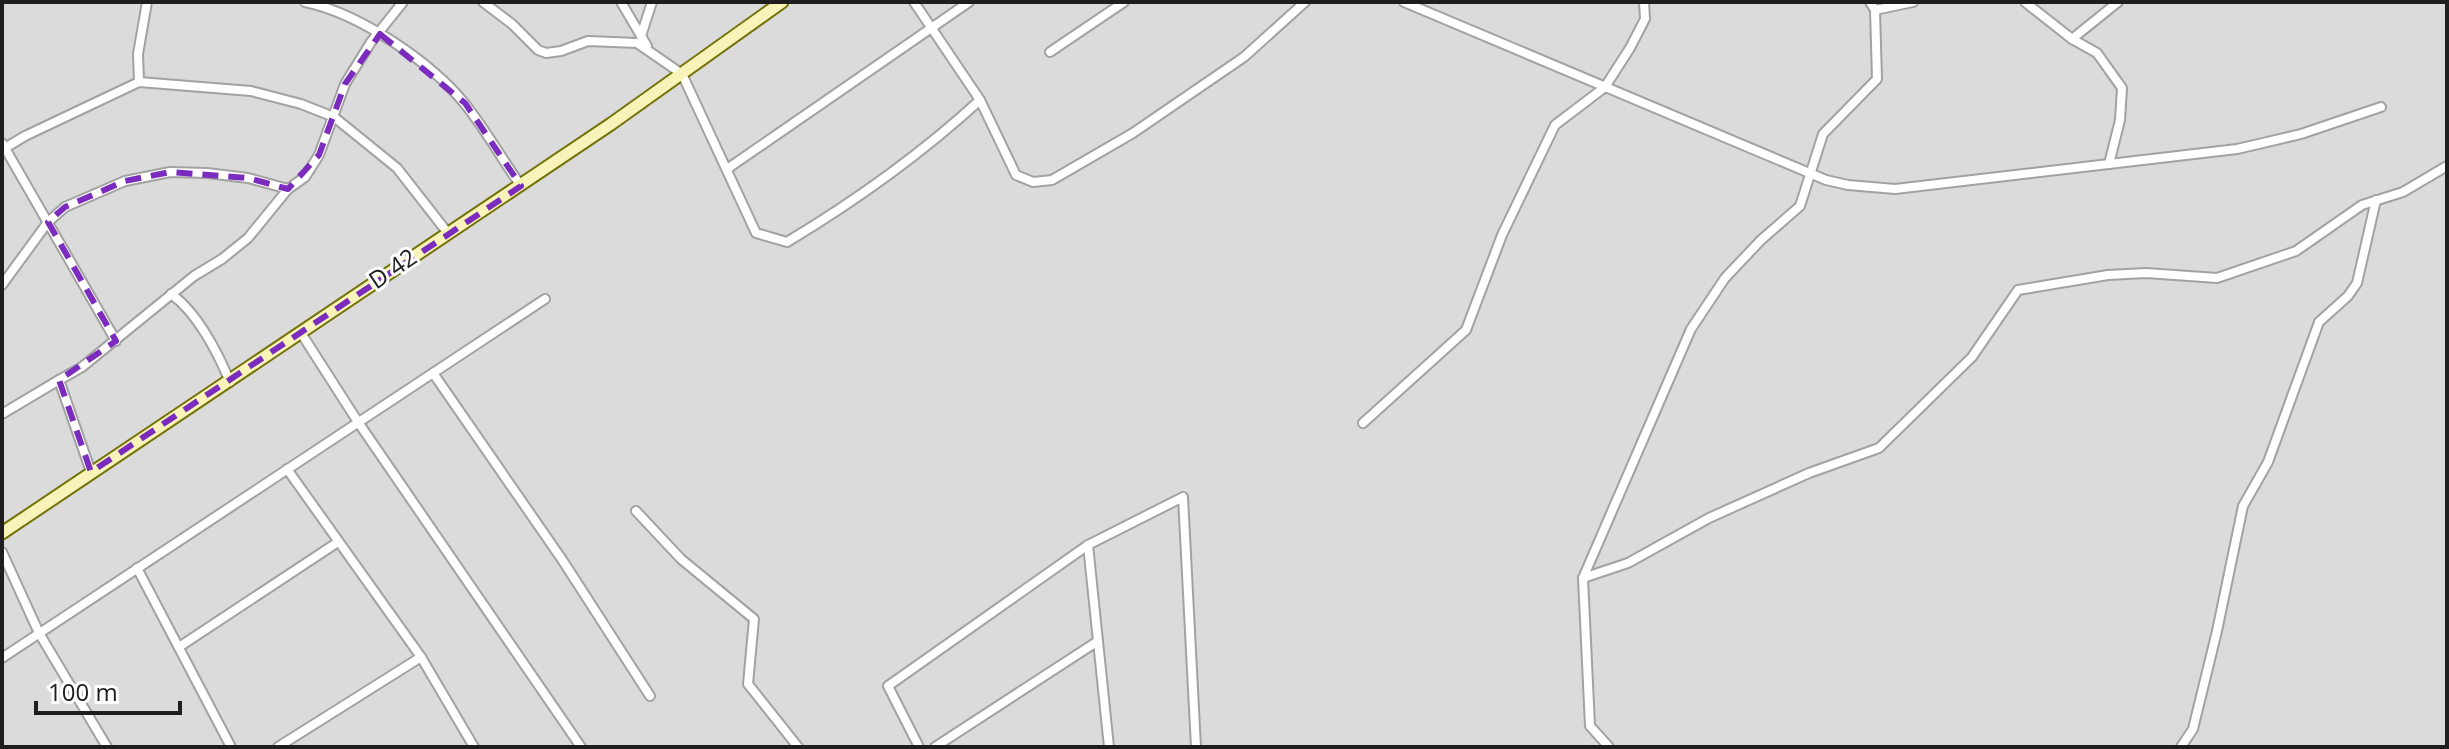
<svg xmlns="http://www.w3.org/2000/svg" width="2449" height="749" font-family="'Open Sans',sans-serif">
  <style>
    .residential { fill: #dcdbdb }
    .lines { fill: none; stroke-linecap: round; stroke-linejoin: round }
    .street-casing { stroke: #a2a2a2; stroke-width: 12 }
    .secondary-casing { stroke: #737207; stroke-width: 15 }
    .street { stroke: #fff; stroke-width: 8 }
    .secondary { stroke: #f8f4b9; stroke-width: 11 }
    .marked { fill: none; stroke: #7b2cbf; stroke-width: 6; stroke-dasharray: 16 10; stroke-linejoin: round }
    .labels { text-anchor: middle; stroke-width: 6; stroke-linejoin: round; paint-order: stroke }
    .street-label { font-size: 24px; fill: #1e1e1e; stroke: #fff }
  </style>
  <rect width="100%" height="100%" fill="#efeae4"/>
  <rect class="residential" x="2" y="2" width="2445" height="745"/>
  <g class="lines">
    <defs>
      <g id="street">
        <path d="M305 2C359 13 431 62 465 104 485 129 502 159 521 186"/>
        <path d="M483 2 512 24 538 50 546 53 561 51 588 41 637 43 682 74 756 233 787 242C857 200 920 155 980 100"/>
        <polyline points="621,2 647,46"/>
        <polyline points="914,2 980,100 1016,175 1033,182 1052,180 1133,133 1244,57 1305,2"/>
        <polyline points="1404,2 1826,180 1848,185 1895,189 2237,149 2301,134 2381,107"/>
        <polyline points="2025,2 2072,39 2097,53 2122,88 2120,120 2109,164"/>
        <polyline points="1875,10 1913,2"/>
        <polyline points="641,36 652,2"/>
        <polyline points="2072,39 2118,2"/>
        <polyline points="1050,52 1124,2"/>
        <polyline points="139,82 138,54 147,2"/>
        <polyline points="2,143 116,341"/>
        <polyline points="5,148 25,136 139,82 251,91 301,104 334,117 397,168 447,232"/>
        <polyline points="727,169 969,2"/>
        <polyline points="2,285 48,222 65,207 125,181 170,172 207,173 248,178 288,189"/>
        <path d="M171 294C197 312 218 353 230 382"/>
        <polyline points="301,333 358,422 581,747"/>
        <polyline points="433,373 563,561 650,696"/>
        <polyline points="59,380 82,367 194,276 222,259 248,238 288,189 305,177 319,155 345,84 371,42 403,2"/>
        <polyline points="2,414 59,380 91,472"/>
        <polyline points="1363,423 1466,330 1502,235 1555,125 1605,87 1630,48 1645,19 1644,2"/>
        <polyline points="287,469 421,657 474,747"/>
        <polyline points="636,511 681,559 754,619 748,684 798,747"/>
        <polyline points="1088,545 1109,747"/>
        <polyline points="2,552 39,633 107,747"/>
        <polyline points="137,568 231,747"/>
        <polyline points="1583,578 1628,563 1709,518 1809,473 1879,448 1972,357 2018,290 2108,275 2146,273 2217,278 2296,251 2362,205 2403,192 2447,166"/>
        <polyline points="179,647 338,542"/>
        <polyline points="2,658 545,299"/>
        <polyline points="278,747 421,657"/>
        <polyline points="919,747 888,686 1088,545 1183,497 1196,747"/>
        <polyline points="935,747 1098,641"/>
        <polyline points="1609,747 1590,726 1583,578 1691,329 1725,278 1761,240 1800,206 1823,134 1877,79 1875,10 1870,2"/>
        <polyline points="2181,747 2193,729 2217,631 2243,506 2268,462 2319,322 2348,296 2357,283 2376,200"/>
      </g>
      <polyline id="secondary" points="2,533 611,124 782,2"/>
    </defs>
    <use href="#street" class="street-casing"/>
    <use href="#secondary" class="secondary-casing"/>
    <use href="#street" class="street"/>
    <use href="#secondary" class="secondary"/>
  </g>
  <path class="marked" d="M380 34 465 103 521 186 91 472 59 380 116 341 48 222 65 207 125 181 170 172 248 178 288 189 319 155 345 84Z"/>
  <g class="labels">
    <g class="street-label">
      <text transform="translate(393 269) rotate(-34)" y="8">D 42</text>
    </g>
  </g>
  <rect width="2449" height="749" fill="none" stroke="#1e1e1e" stroke-width="8"/>
  <path d="M36 701v12h144v-12" fill="none" stroke="#1e1e1e" stroke-width="4"/>
  <text x="48" y="701" font-size="24" fill="#1e1e1e" stroke="#ffffff" stroke-width="6" paint-order="stroke">100 m</text>
</svg>
